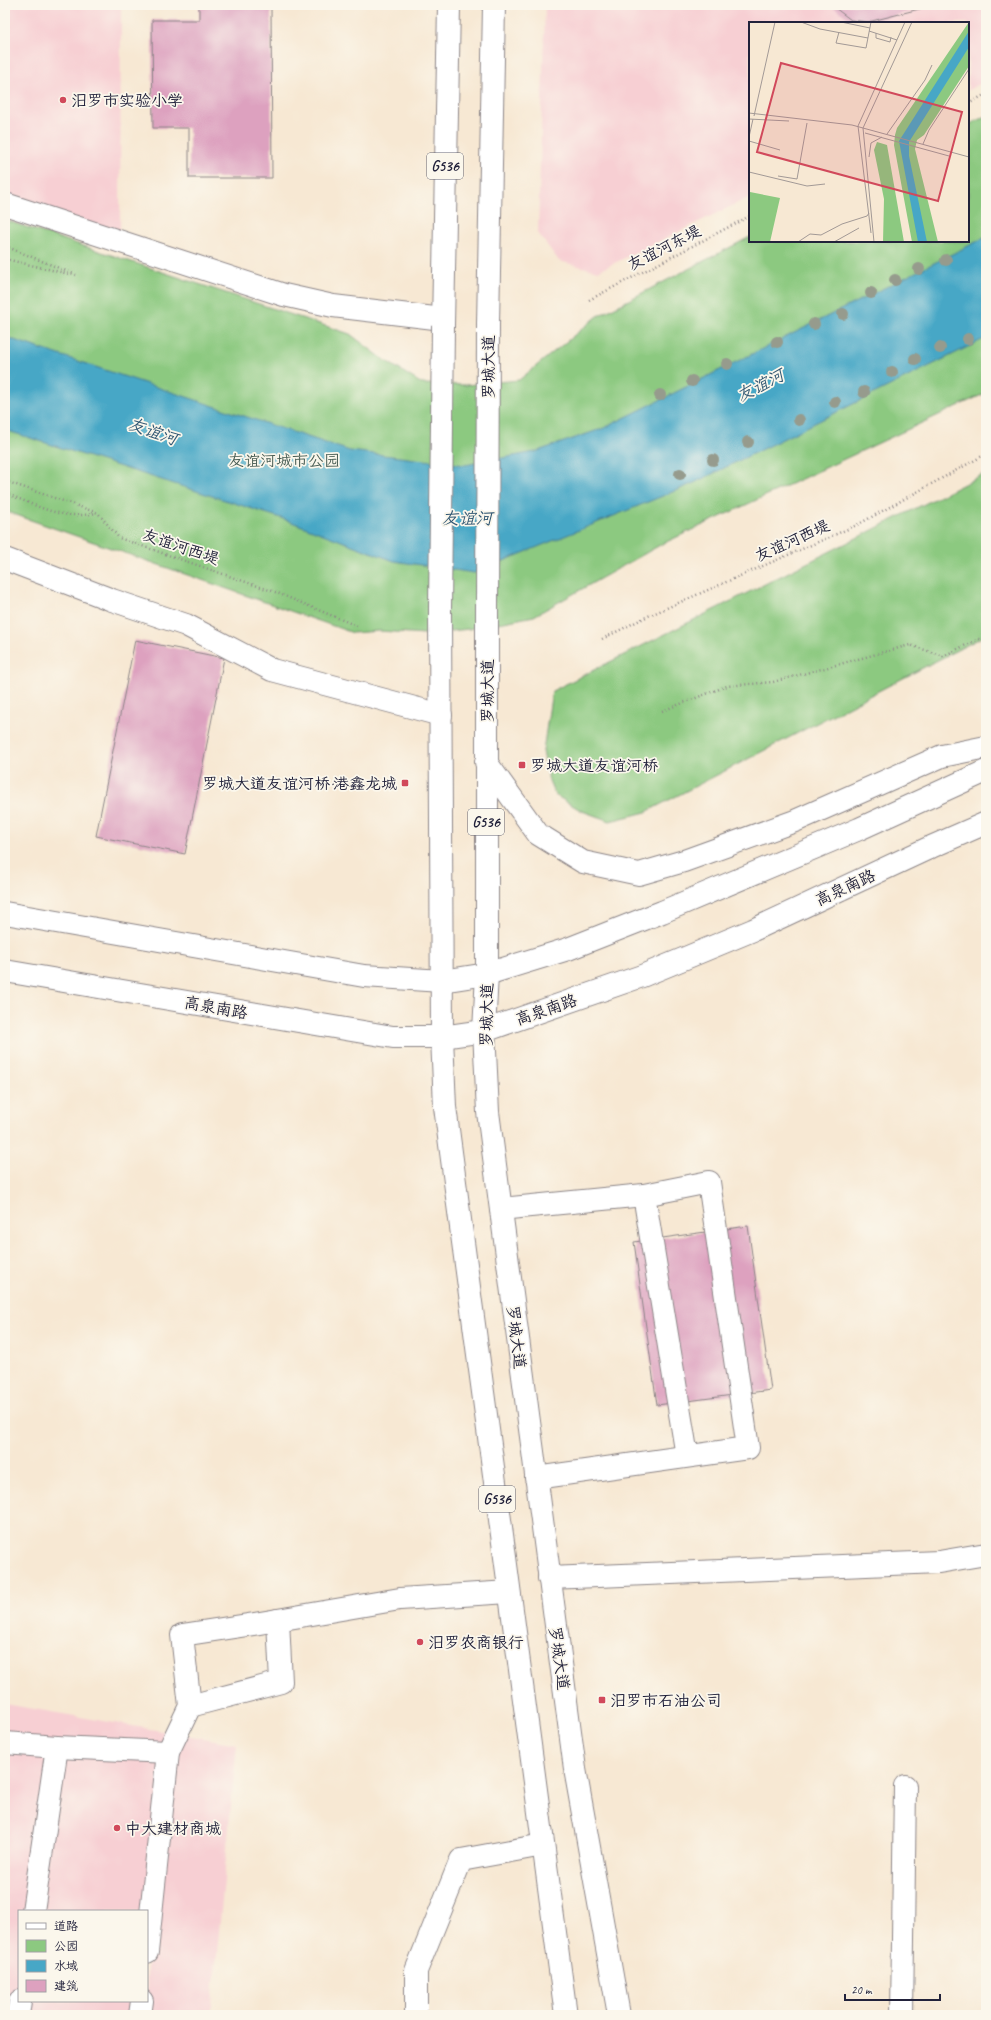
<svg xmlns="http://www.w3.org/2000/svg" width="991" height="2020" font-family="Caveat,'LXGW WenKai TC',sans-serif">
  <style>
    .built { fill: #f7cfd3; fill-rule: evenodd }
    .green { fill: #8cc980; stroke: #57765e }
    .water { fill: #47a7c6; stroke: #346480 }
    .building { fill: #dda1bf }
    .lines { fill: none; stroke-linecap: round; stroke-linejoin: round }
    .minor-casing { stroke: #8c8587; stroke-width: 24 }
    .major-casing { stroke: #8c8587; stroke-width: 24 }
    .highway-casing { stroke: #8c8587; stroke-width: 24 }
    .path { stroke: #8c8587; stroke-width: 2.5; stroke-dasharray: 1 3; stroke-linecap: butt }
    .minor { stroke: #fff; stroke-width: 22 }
    .major { stroke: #fff; stroke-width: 22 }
    .highway { stroke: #fff; stroke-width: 22 }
    .highway-bridge-casing { stroke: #8c8587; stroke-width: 24; stroke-linecap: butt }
    .highway-bridge { stroke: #fff; stroke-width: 22 }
    .tree { fill: #969b8d }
    .poi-dot { fill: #d1495b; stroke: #fbf7ec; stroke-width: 1.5 }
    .labels { text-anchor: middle; stroke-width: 3.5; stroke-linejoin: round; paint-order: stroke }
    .shield { fill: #fbf7ec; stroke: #636270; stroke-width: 1 }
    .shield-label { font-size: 15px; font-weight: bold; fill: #22223b }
    .poi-label { font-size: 16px; fill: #22223b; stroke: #fbf7ec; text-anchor: start }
    .street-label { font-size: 16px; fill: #22223b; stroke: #fbf7ec }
    .park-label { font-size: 16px; fill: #475c53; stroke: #fbf7ec }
    .water-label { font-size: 17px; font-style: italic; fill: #315773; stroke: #fbf7ec }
    .inset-road { fill: none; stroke: #a29996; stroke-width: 1 }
    .view { fill: #d1495b; fill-opacity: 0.15; stroke: #d1495b; stroke-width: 2 }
    .inset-edge { fill: none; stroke: #22223b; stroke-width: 2 }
  </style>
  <rect width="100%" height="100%" fill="#fbf7ec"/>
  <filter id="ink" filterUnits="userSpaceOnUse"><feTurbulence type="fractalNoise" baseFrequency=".025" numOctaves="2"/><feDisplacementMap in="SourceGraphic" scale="8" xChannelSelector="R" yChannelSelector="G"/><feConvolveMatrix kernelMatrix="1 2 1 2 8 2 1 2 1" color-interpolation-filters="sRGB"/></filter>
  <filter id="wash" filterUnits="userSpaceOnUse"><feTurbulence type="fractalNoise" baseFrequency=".012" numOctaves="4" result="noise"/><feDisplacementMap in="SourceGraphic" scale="16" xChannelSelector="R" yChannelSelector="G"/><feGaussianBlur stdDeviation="0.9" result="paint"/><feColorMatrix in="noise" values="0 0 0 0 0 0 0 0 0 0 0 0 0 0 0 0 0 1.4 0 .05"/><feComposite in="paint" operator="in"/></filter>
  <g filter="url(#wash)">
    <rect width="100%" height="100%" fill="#f7e8d3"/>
    <g class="built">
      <polygon points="5,5 121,5 120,234 5,195"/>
      <polygon points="545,5 986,5 986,81 968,90 968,23 750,23 750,197 598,271 559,261 538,233"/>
      <path d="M5 1704 237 1744 211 2015H5ZM19 1911H147V2001H19Z"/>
    </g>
    <g class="green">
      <polygon points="986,116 986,393 662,544 534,616 469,629 425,634 379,631 353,633 5,511 5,220 350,334 383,359 422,384 466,385 519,380 598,316 750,237 750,241 968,241 968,125"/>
      <polygon points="986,473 986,635 646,812 610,821 582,811 555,795 548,778 543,751 552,691"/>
    </g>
    <polygon class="water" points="986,237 986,338 692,484 474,573 394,561 281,518 5,430 5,337 350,451 465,465 535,452 604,428"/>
    <g id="blocks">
      <g class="building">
        <polygon points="199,5 271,5 272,178 189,178 189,128 153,128 152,20 199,20"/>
        <polygon points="831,5 935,5 868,22 851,20"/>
        <polygon points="135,640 224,658 185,854 96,836"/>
        <polygon points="748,1226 771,1390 657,1405 634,1242"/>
      </g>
    </g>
  </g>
  <g filter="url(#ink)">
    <use href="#blocks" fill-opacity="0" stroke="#8c8587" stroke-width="1"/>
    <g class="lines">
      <defs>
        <g id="minor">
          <polyline points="5,204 284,295 333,306 443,319"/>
          <polyline points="5,559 112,600 186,625 272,670 441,715"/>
          <polyline points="644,1195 687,1456"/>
          <polyline points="501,1209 644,1195 709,1182 748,1448 536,1478"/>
          <polyline points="549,1578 939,1562 986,1554"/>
          <polyline points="190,1706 281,1682 278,1620"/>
          <polyline points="5,1743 57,1747 168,1752"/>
          <polyline points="33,1911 57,1747"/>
          <polyline points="147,1952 168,1752 190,1706 182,1635 254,1624 400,1599 509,1592"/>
          <polyline points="18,2015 20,2001"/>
          <polyline points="140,2015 142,2001"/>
          <polyline points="416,2015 416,1971 461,1860 543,1845"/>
          <polyline points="902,2015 905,1786"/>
        </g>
        <g id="major">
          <polyline points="486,762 538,834 583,862 639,874 684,861 795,821 942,756 986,747"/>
          <polyline points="5,913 364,976 442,981 487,974 568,949 662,912 859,829 986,771"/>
          <polyline points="5,971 369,1033 393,1037 442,1037 484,1031 642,976 753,930 931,847 986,823"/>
        </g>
        <g id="highway">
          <polyline points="488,325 494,5"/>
          <polyline points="443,326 449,5"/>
          <polyline points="440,610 442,1037 445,1107 566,2015"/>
          <polyline points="487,614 487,974 484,1031 488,1112 575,1769 619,2015"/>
        </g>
      </defs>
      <use href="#minor" class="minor-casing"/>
      <use href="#major" class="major-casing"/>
      <use href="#highway" class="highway-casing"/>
      <g class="path">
        <polyline points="968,104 986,94"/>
        <polyline points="5,246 76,275"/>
        <polyline points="5,259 69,274"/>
        <polyline points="589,300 750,216"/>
        <polyline points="5,481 98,513 119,538 275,592 357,626"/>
        <path d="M5 493C36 505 61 521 96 513"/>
        <polyline points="602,639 646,617 857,525 986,454"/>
        <polyline points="662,711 727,686 773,682 910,645 943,656 985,636 986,633"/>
      </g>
      <use href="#minor" class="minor"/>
      <use href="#major" class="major"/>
      <use href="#highway" class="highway"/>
      <defs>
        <g id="highway-bridge">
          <polyline points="440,610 443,326"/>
          <polyline points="487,614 488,325"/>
        </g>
      </defs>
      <use href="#highway-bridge" class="highway-bridge-casing"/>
      <use href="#highway-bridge" class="highway-bridge"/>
    </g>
    <g class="tree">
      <circle cx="946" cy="260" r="6"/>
      <circle cx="919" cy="269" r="6"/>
      <circle cx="895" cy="280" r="6"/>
      <circle cx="871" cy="293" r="6"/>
      <circle cx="843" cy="314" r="6"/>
      <circle cx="814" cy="324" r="6"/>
      <circle cx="968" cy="339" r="6"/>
      <circle cx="777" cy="342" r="6"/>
      <circle cx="940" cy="348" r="6"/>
      <circle cx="915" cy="359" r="6"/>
      <circle cx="727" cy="364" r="6"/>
      <circle cx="892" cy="372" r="6"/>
      <circle cx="692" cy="381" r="6"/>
      <circle cx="864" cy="392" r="6"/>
      <circle cx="660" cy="395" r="6"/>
      <circle cx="835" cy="402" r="6"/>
      <circle cx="799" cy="420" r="6"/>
      <circle cx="748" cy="442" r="6"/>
      <circle cx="713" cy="460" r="6"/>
      <circle cx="680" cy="474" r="6"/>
    </g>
  </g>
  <g class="poi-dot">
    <circle cx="63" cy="100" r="4"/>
    <rect x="518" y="761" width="8" height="8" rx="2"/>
    <rect x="401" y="779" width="8" height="8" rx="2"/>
    <circle cx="420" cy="1642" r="4"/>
    <rect x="598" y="1696" width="8" height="8" rx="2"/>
    <circle cx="117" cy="1828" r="4"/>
  </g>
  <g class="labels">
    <g class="shield">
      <rect x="427" y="153" width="36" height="26" rx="3"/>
      <rect x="468" y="809" width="36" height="26" rx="3"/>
      <rect x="479" y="1486" width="36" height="26" rx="3"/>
    </g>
    <g class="shield-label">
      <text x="445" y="171">G536</text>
      <text x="486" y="827">G536</text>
      <text x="497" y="1504">G536</text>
    </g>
    <g class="poi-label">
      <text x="71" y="106">汨罗市实验小学</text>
      <text x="530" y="771">罗城大道友谊河桥</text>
      <text x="397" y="789" text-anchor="end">罗城大道友谊河桥·港鑫龙城</text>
      <text x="428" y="1648">汨罗农商银行</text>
      <text x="610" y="1706">汨罗市石油公司</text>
      <text x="125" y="1834">中大建材商城</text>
    </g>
    <g class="street-label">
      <text transform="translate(664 247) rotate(-27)" y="6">友谊河东堤</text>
      <text transform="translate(488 367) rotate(-90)" y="6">罗城大道</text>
      <text transform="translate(792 540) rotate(-24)" y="6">友谊河西堤</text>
      <text transform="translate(181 546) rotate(19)" y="6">友谊河西堤</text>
      <text transform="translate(487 691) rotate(-90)" y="6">罗城大道</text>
      <text transform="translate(845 887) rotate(-25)" y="6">高泉南路</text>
      <text transform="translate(216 1007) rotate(10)" y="6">高泉南路</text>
      <text transform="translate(546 1009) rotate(-19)" y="6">高泉南路</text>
      <text transform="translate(486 1015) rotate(-89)" y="6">罗城大道</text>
      <text transform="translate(517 1337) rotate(83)" y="6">罗城大道</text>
      <text transform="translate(560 1658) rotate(82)" y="6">罗城大道</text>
    </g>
    <g class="park-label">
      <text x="284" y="466">友谊河城市公园</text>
    </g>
    <g class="water-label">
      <text transform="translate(760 385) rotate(-27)" y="6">友谊河</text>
      <text transform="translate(153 431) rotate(19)" y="6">友谊河</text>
      <text x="467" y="524">友谊河</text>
    </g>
  </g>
  <g transform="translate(749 22)">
    <rect width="220" height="220" fill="#f7e8d3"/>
    <path d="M220 0V44L175 113 168 118 166 127 189 220H163L145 123 146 113 148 106ZM128 120 138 123 155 220H134L135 177 125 128ZM1 170 31 176 21 220H0Z" fill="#8cc980"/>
    <path d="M220 9V25L160 120V134L178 220H169L150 119Z" fill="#47a7c6"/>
    <path class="inset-road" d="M52 0 71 7 119 16M92 0 121 6M120 9 148 18M90 10 87 21 117 26 122 0M127 11V16L141 20 142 15M0 91 103 103 220 135M5 94 26 0M0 97 40 99M116 111 200 134M138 112 176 58 183 43M0 115 4 97M0 119 31 128M174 122 180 108 220 47M120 135 122 121 133 115M0 150 58 164 76 162M29 154 48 157 58 101M122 211 109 104 156 0M49 220 61 212 72 213 93 202 118 194 120 191M85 220 110 206M125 220 114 106 163 0"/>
    <path class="view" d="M32 41 213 90 189 179 8 130Z"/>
    <rect width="220" height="220" class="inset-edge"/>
  </g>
  <rect width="991" height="2020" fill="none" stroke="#fbf7ec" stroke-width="20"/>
  <rect x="18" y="1910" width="130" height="92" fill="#fbf7ec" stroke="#a4a2a5"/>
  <rect x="26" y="1923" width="20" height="6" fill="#ffffff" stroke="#a4a2a5"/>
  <text x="54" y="1930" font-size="12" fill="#22223b">道路</text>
  <rect x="26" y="1940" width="20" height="12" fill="#8cc980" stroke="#a4a2a5"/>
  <text x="54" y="1950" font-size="12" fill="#22223b">公园</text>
  <rect x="26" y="1960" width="20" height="12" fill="#47a7c6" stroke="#a4a2a5"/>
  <text x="54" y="1970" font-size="12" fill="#22223b">水域</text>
  <rect x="26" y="1980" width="20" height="12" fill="#dda1bf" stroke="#a4a2a5"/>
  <text x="54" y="1990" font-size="12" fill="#22223b">建筑</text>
  <path d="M845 1994v6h95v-6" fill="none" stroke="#22223b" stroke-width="2"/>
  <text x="851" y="1994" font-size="12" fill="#22223b" stroke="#fbf7ec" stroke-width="3" paint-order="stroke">20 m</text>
</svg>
